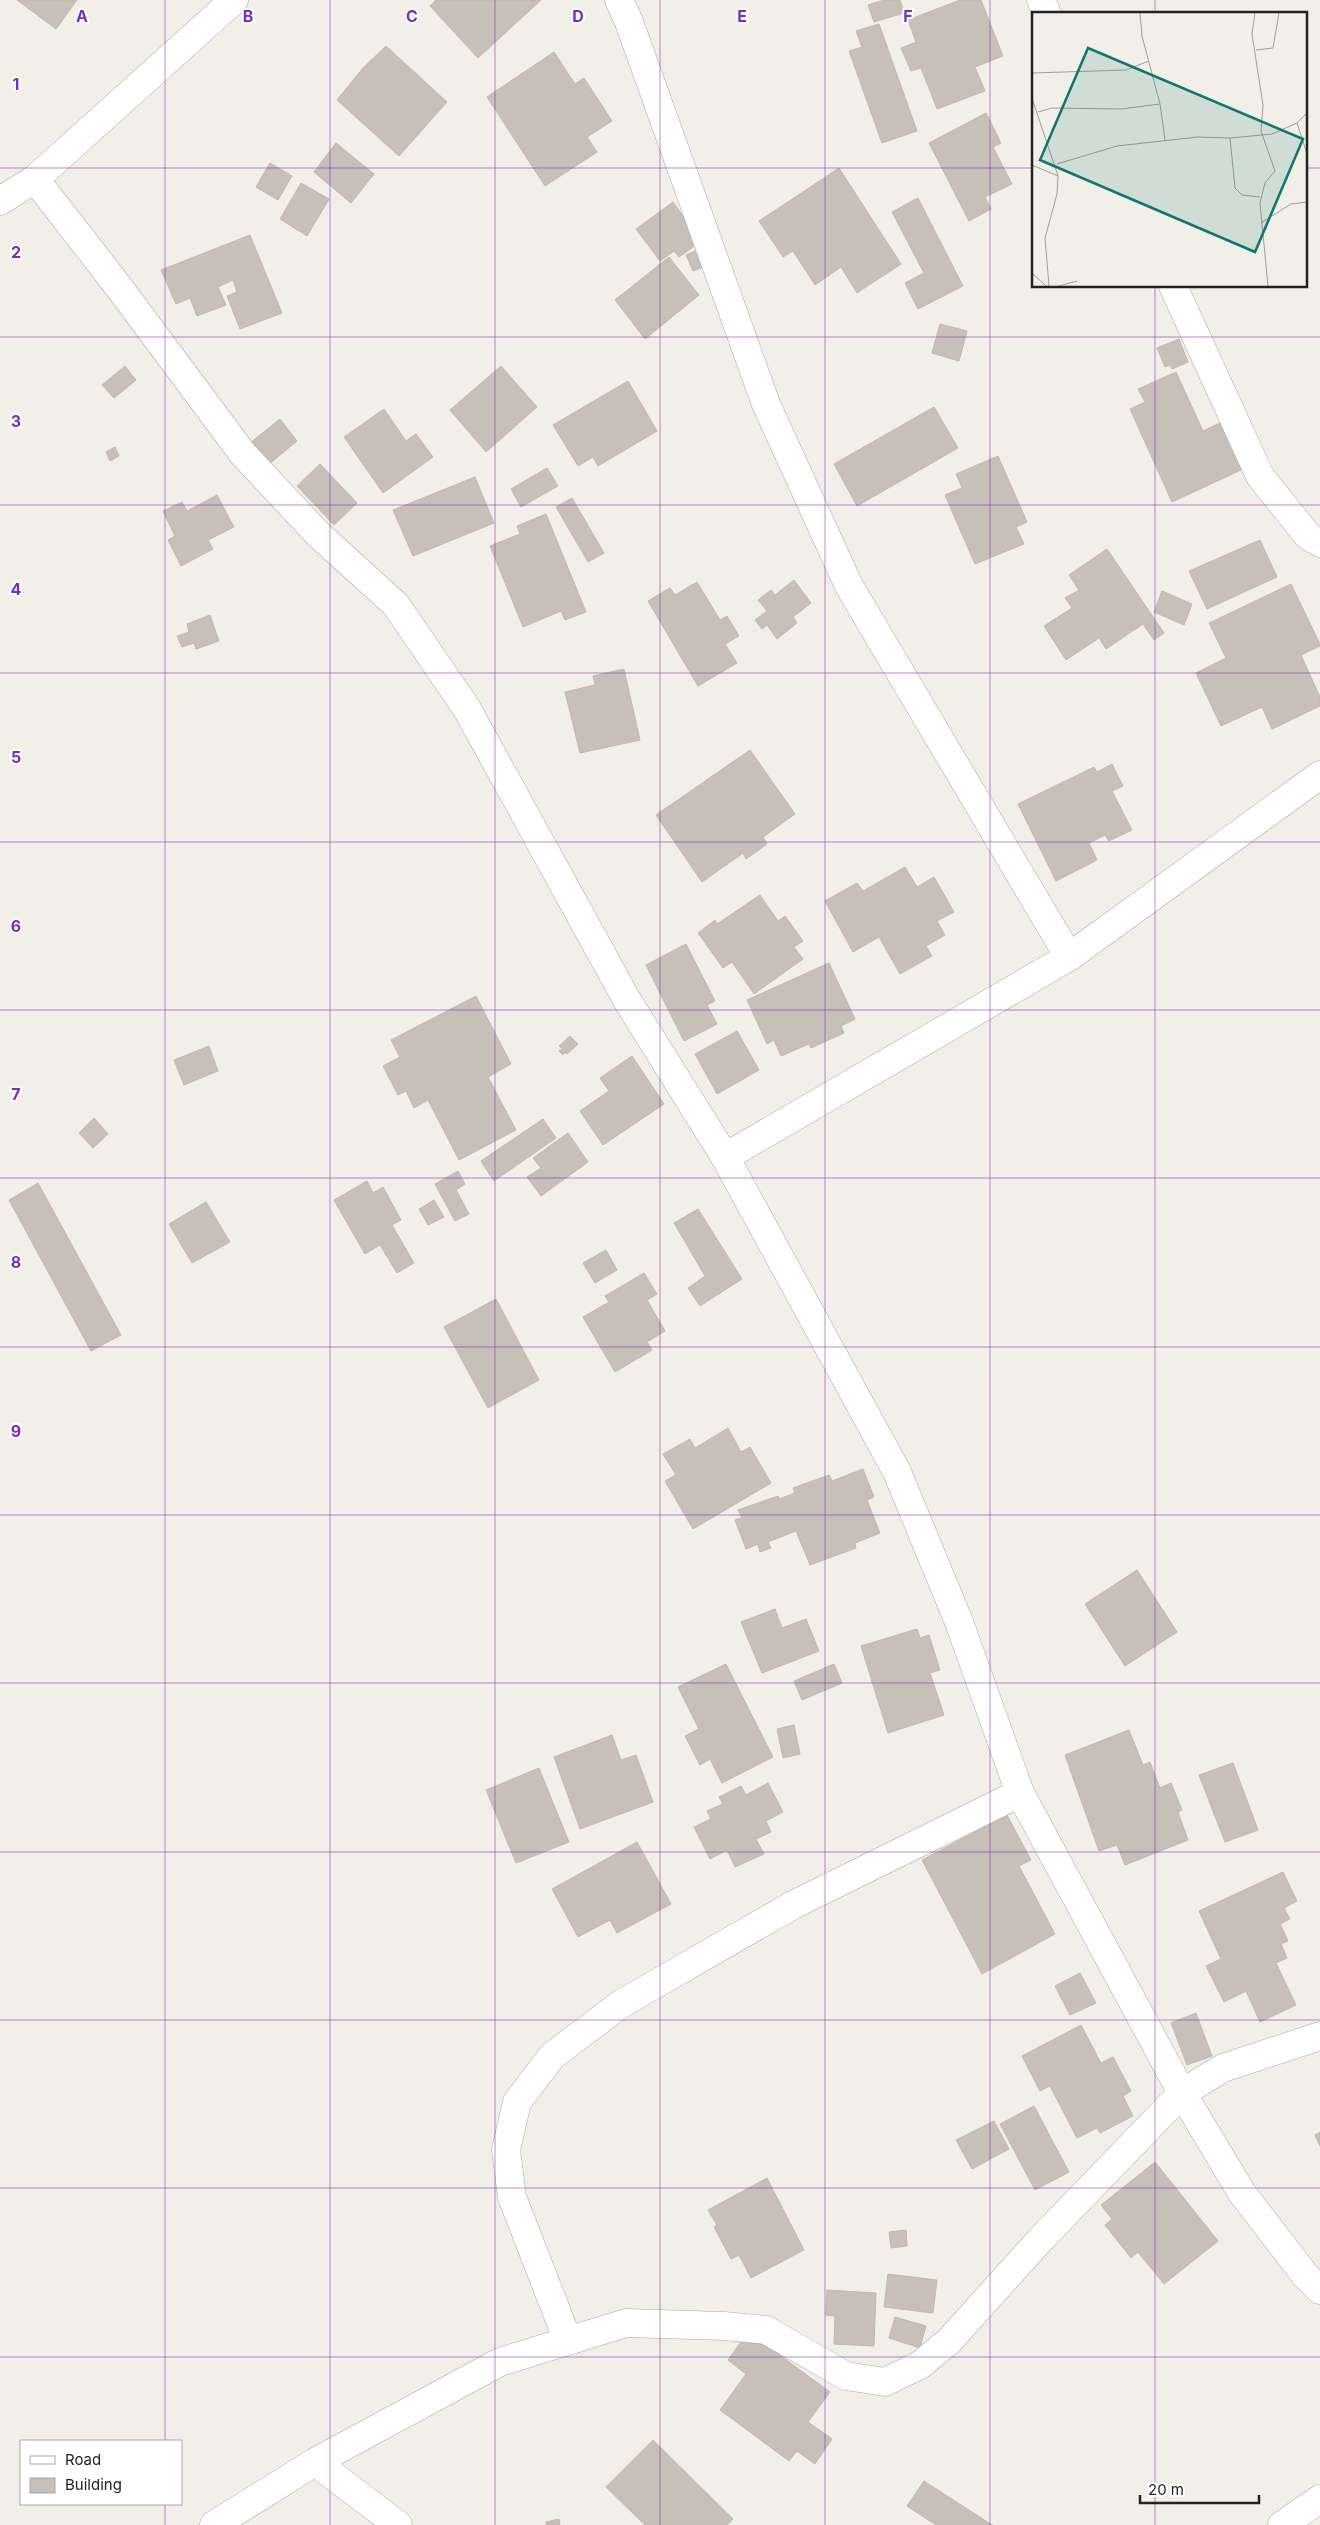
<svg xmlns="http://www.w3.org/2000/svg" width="1320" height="2525" font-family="Inter,sans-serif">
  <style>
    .building { fill: #c7bfb8; stroke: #c4b6ab }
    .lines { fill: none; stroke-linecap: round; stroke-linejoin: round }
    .street-casing { stroke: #a9a9a9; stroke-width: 29 }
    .street { stroke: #fff; stroke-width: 28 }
    .grid { fill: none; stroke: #7b2cbf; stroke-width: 1; stroke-opacity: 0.55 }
    .inset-road { fill: none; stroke: #9f9d99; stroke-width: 1 }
    .view { fill: #0f766e; fill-opacity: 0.15; stroke: #0f766e; stroke-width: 2.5 }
    .inset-edge { fill: none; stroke: #222; stroke-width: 2.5 }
    .grid-label { font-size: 16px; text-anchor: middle; font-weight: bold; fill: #7b2cbf; stroke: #fff; stroke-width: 4; stroke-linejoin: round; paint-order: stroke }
  </style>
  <rect width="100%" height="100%" fill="#f2efe9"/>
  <g class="building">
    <polygon points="17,0 77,0 56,29"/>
    <polygon points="436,0 541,0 478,58 430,6"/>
    <polygon points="884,0 900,0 904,13 874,22 868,5"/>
    <polygon points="960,0 981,0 1003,56 975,67 985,91 937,109 921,68 911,71 901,48 916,42 908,20"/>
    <polygon points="879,24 917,131 882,143 849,51 862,47 856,31"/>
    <polygon points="386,46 447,102 399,156 337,100 363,68"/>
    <polygon points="554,52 575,84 584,78 612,121 587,137 597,152 545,186 487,97"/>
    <polygon points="986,113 1001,143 993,147 1012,184 985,197 991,209 969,221 929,143"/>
    <polygon points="336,143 374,174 351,203 314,172"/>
    <polygon points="270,163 292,176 278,200 256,187"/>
    <polygon points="839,168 901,264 857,293 841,267 815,285 793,251 783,257 759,221"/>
    <polygon points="301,183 329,199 307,236 280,219"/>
    <polygon points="918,198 963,286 918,309 905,283 924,273 892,212"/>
    <polygon points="673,202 701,241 679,257 674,251 660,261 636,229"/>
    <polygon points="250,235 282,313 240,329 227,296 237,292 233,280 218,287 226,305 197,316 190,298 176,304 161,270"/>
    <polygon points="702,248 709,265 693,271 686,255"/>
    <polygon points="669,257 699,295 645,339 615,300"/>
    <polygon points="940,324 967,331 959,361 932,353"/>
    <polygon points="1179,339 1188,362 1172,369 1170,365 1165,367 1157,348"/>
    <polygon points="125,366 136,380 114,398 102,385"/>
    <polygon points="501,366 537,407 486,452 450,410"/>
    <polygon points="1176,372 1203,431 1222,422 1243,469 1172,502 1130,409 1145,402 1138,389"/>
    <polygon points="628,381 657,431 598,466 593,457 578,466 553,425"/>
    <polygon points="934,407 958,448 857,506 834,464"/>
    <polygon points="384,409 406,441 416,434 433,457 383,493 344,437"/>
    <polygon points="280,419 297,441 268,465 250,443"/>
    <polygon points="115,447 119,456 110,461 106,452"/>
    <polygon points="998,456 1027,522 1016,527 1024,544 975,564 945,495 962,488 956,474"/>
    <polygon points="320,464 357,503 334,525 297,486"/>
    <polygon points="547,468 558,486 521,507 511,489"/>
    <polygon points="475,477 494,523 413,556 393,510"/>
    <polygon points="217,495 234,527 208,540 213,549 181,566 168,540 175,536 163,511 182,502 187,511"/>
    <polygon points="572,498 604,553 588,562 556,507"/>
    <polygon points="546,514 586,612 565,620 561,611 523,627 490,546 520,534 517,526"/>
    <polygon points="1260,540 1277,577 1207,609 1189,571"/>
    <polygon points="1107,549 1164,633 1154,640 1143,624 1106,649 1099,638 1066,660 1044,626 1072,608 1065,598 1079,590 1069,575"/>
    <polygon points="794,580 811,603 793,617 797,623 777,639 767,625 762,629 755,620 767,611 758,600 771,590 775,595"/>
    <polygon points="697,582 720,620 727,616 739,636 725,644 737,663 698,686 648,601 670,588 675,595"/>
    <polygon points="1291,584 1320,644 1320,646 1301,655 1320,697 1320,706 1272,729 1262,707 1221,726 1196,673 1226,658 1209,623"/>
    <polygon points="1162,591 1192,604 1184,625 1154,612"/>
    <polygon points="210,615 219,641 196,649 194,643 182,647 177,636 189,632 187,624"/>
    <polygon points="624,669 640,740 580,753 565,692 595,685 593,676"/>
    <polygon points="750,750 795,814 763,837 767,844 746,859 743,853 702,882 656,815"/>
    <polygon points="1112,764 1123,786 1112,791 1132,830 1109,841 1105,835 1089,843 1097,860 1056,881 1018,804 1094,767 1097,772"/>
    <polygon points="905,867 917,887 934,877 954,912 937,921 945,935 926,946 932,956 900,974 879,937 853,952 825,901 857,883 863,891"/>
    <polygon points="760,895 778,921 785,916 803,941 794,947 803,959 754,994 732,962 723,968 698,933 715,920 717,924"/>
    <polygon points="686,944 715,1001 707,1005 717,1024 684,1041 646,965"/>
    <polygon points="829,963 855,1019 841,1026 844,1033 811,1048 809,1044 781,1056 774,1040 767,1044 747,1000"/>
    <polygon points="476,996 511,1064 488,1077 516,1130 459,1160 428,1100 414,1108 406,1091 398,1095 383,1066 400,1057 391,1040"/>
    <polygon points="737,1031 759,1070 717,1094 695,1054"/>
    <polygon points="570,1036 578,1044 567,1054 565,1052 563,1055 559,1051 562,1049 559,1046"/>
    <polygon points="209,1046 218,1071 184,1085 174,1060"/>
    <polygon points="632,1056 664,1104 603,1145 580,1111 609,1091 600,1078"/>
    <polygon points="94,1118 108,1134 93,1148 79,1133"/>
    <polygon points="543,1119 556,1138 494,1181 481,1161"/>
    <polygon points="568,1133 588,1162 541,1196 527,1177 541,1168 533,1158"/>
    <polygon points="458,1171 465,1184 456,1190 469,1214 455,1221 435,1184"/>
    <polygon points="367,1181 373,1193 383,1187 401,1220 392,1225 414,1263 397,1273 380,1245 365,1254 334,1200"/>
    <polygon points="38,1183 121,1335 91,1351 9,1200"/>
    <polygon points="434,1200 444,1217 428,1225 419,1209"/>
    <polygon points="206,1202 230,1242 192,1263 169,1224"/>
    <polygon points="698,1209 742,1279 700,1306 688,1288 705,1276 674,1223"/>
    <polygon points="606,1250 617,1270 595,1283 583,1263"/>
    <polygon points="644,1273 657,1294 647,1300 665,1331 647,1342 652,1350 615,1372 583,1317 609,1302 605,1296"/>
    <polygon points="496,1299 539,1380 488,1408 444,1327"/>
    <polygon points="728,1428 741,1452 750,1447 771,1483 693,1529 665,1481 676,1475 663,1454 690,1439 695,1448"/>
    <polygon points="863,1469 874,1497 867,1500 880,1533 855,1543 856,1548 810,1565 796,1531 768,1542 771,1548 760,1552 758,1544 746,1549 735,1520 742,1518 738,1510 778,1496 779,1499 795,1493 793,1488 829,1475 832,1481"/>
    <polygon points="1137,1570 1177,1632 1125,1666 1085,1604"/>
    <polygon points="775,1609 782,1628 806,1619 819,1651 762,1673 741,1622"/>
    <polygon points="917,1629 920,1638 929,1635 940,1670 930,1673 944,1715 888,1733 861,1646"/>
    <polygon points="726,1664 773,1757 722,1783 710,1759 700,1765 685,1736 699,1729 678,1687"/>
    <polygon points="834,1664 842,1683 802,1700 794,1681"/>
    <polygon points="794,1725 800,1754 783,1758 777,1729"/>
    <polygon points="1129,1730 1143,1765 1150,1762 1160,1788 1171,1783 1182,1810 1178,1812 1188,1840 1125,1865 1117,1845 1099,1851 1065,1755"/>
    <polygon points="612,1735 621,1760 636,1755 653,1802 580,1829 554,1757"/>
    <polygon points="1233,1763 1258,1830 1225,1842 1199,1775"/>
    <polygon points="539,1768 569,1842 516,1863 486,1790"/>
    <polygon points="768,1783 783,1812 766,1821 771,1832 756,1839 764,1854 735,1867 727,1850 710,1859 694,1827 711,1819 707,1811 723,1804 719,1797 741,1786 746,1795"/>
    <polygon points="1007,1815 1031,1860 1019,1866 1055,1934 982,1974 922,1860"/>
    <polygon points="637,1842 671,1904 617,1933 610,1920 578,1937 552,1889"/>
    <polygon points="1283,1872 1297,1901 1284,1908 1290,1919 1280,1924 1288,1941 1281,1944 1287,1958 1276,1963 1296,2005 1260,2022 1246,1991 1224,2002 1206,1966 1221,1959 1199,1911"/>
    <polygon points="1080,1973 1096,2003 1070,2015 1055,1986"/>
    <polygon points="1196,2013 1212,2056 1187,2065 1171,2023"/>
    <polygon points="1081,2025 1101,2063 1113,2057 1131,2091 1123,2096 1133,2116 1100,2133 1097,2128 1077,2138 1050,2086 1040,2091 1022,2056"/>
    <polygon points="1034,2106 1069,2172 1035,2190 1000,2124"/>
    <polygon points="994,2121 1009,2149 972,2169 956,2140"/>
    <polygon points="1320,2132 1320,2146 1315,2135"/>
    <polygon points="1155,2162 1218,2241 1164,2284 1138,2252 1131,2258 1105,2225 1112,2219 1101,2205"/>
    <polygon points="767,2178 804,2250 751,2278 739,2255 731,2259 714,2227 717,2225 708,2210"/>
    <polygon points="906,2230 907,2246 891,2248 889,2232"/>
    <polygon points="888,2274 937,2280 933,2313 884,2307"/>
    <polygon points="827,2290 876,2293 874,2346 834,2344 835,2316 826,2315"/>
    <polygon points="895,2317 926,2326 920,2348 889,2338"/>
    <polygon points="748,2332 830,2392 808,2422 832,2439 815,2464 797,2451 789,2461 720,2410 746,2374 728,2360"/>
    <polygon points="653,2440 733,2519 727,2525 645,2525 606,2487"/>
    <polygon points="924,2481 992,2525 993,2525 936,2525 907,2506"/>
    <polygon points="559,2519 560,2525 546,2525 546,2522"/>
  </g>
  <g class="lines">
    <defs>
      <g id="street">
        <polyline points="619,0 629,22 766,404 849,586 1069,957"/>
        <polyline points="1041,0 1047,14"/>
        <polyline points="35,179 121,290 243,454 319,535 396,605 467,709 627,1000 725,1157 897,1472 959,1622 1020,1793 1182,2093 1242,2193 1305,2275 1320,2290"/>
        <polyline points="0,201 35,179 234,0"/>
        <polyline points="1173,286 1260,476 1308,536 1320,543"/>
        <polyline points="725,1157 1069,957 1320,775"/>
        <polyline points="568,2341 512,2197 506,2150 517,2102 552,2056 621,2004 793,1905 1020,1793"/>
        <polyline points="315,2462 398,2525"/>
        <polyline points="214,2525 315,2462 500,2362 626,2323 724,2326 766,2330 846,2376 885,2382 920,2365 949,2341 1040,2240 1182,2093 1223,2068 1320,2036"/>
        <polyline points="1282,2525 1320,2499"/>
      </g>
    </defs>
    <use href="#street" class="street-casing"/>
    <use href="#street" class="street"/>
  </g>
  <path class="grid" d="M165 0V2441M330 0V2525M495 0V2525M660 0V2525M825 0V2525M990 0V2525M1155 0V14M0 168H1034M1306 168H1320M1155 286V2525M0 337H1320M0 505H1320M0 673H1320M0 842H1320M0 1010H1320M0 1178H1320M0 1347H1320M0 1515H1320M0 1683H1320M0 1852H1320M0 2020H1320M0 2188H1320M0 2357H1320M165 2504V2525"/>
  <g transform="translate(1032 12)">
    <rect width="275" height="275" fill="#f2efe9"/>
    <path class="inset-road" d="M108 1 110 24 128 92 133 128M223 1 220 22 231 93 229 119 243 159 233 171 228 191 236 274M224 38 241 36 247 1M0 61 94 58 117 49M0 86 26 164 25 182 13 226 17 274M6 100 20 96 89 97 128 92M265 111 275 142M198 126 203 176 210 183 228 185M25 152 85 134 166 125 198 126 240 122 265 111 275 101M0 153 26 164M229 211 259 192 275 190M0 261 14 274M27 274 45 269"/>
    <path class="view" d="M56 36 271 127 223 240 8 148Z"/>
    <rect width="275" height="275" class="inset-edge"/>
  </g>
  <g class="grid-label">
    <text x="82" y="22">A</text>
    <text x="248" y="22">B</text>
    <text x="412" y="22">C</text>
    <text x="578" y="22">D</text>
    <text x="742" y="22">E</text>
    <text x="908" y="22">F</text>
    <text x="16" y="90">1</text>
    <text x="16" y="258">2</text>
    <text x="16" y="427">3</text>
    <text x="16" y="595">4</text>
    <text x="16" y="763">5</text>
    <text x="16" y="932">6</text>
    <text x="16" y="1100">7</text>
    <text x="16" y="1268">8</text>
    <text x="16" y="1437">9</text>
  </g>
  <rect x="20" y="2440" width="162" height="65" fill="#ffffff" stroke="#a7a7a7"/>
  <rect x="30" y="2456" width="25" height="8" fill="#ffffff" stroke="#a7a7a7"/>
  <text x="65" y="2465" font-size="15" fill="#222222">Road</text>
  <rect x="30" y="2478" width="25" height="15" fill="#c7bfb8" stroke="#a7a7a7"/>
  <text x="65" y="2490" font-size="15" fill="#222222">Building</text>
  <path d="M1140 2495v8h119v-8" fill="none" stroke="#222222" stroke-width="2.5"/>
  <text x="1148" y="2495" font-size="15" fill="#222222" stroke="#ffffff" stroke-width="4" paint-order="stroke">20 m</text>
</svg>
